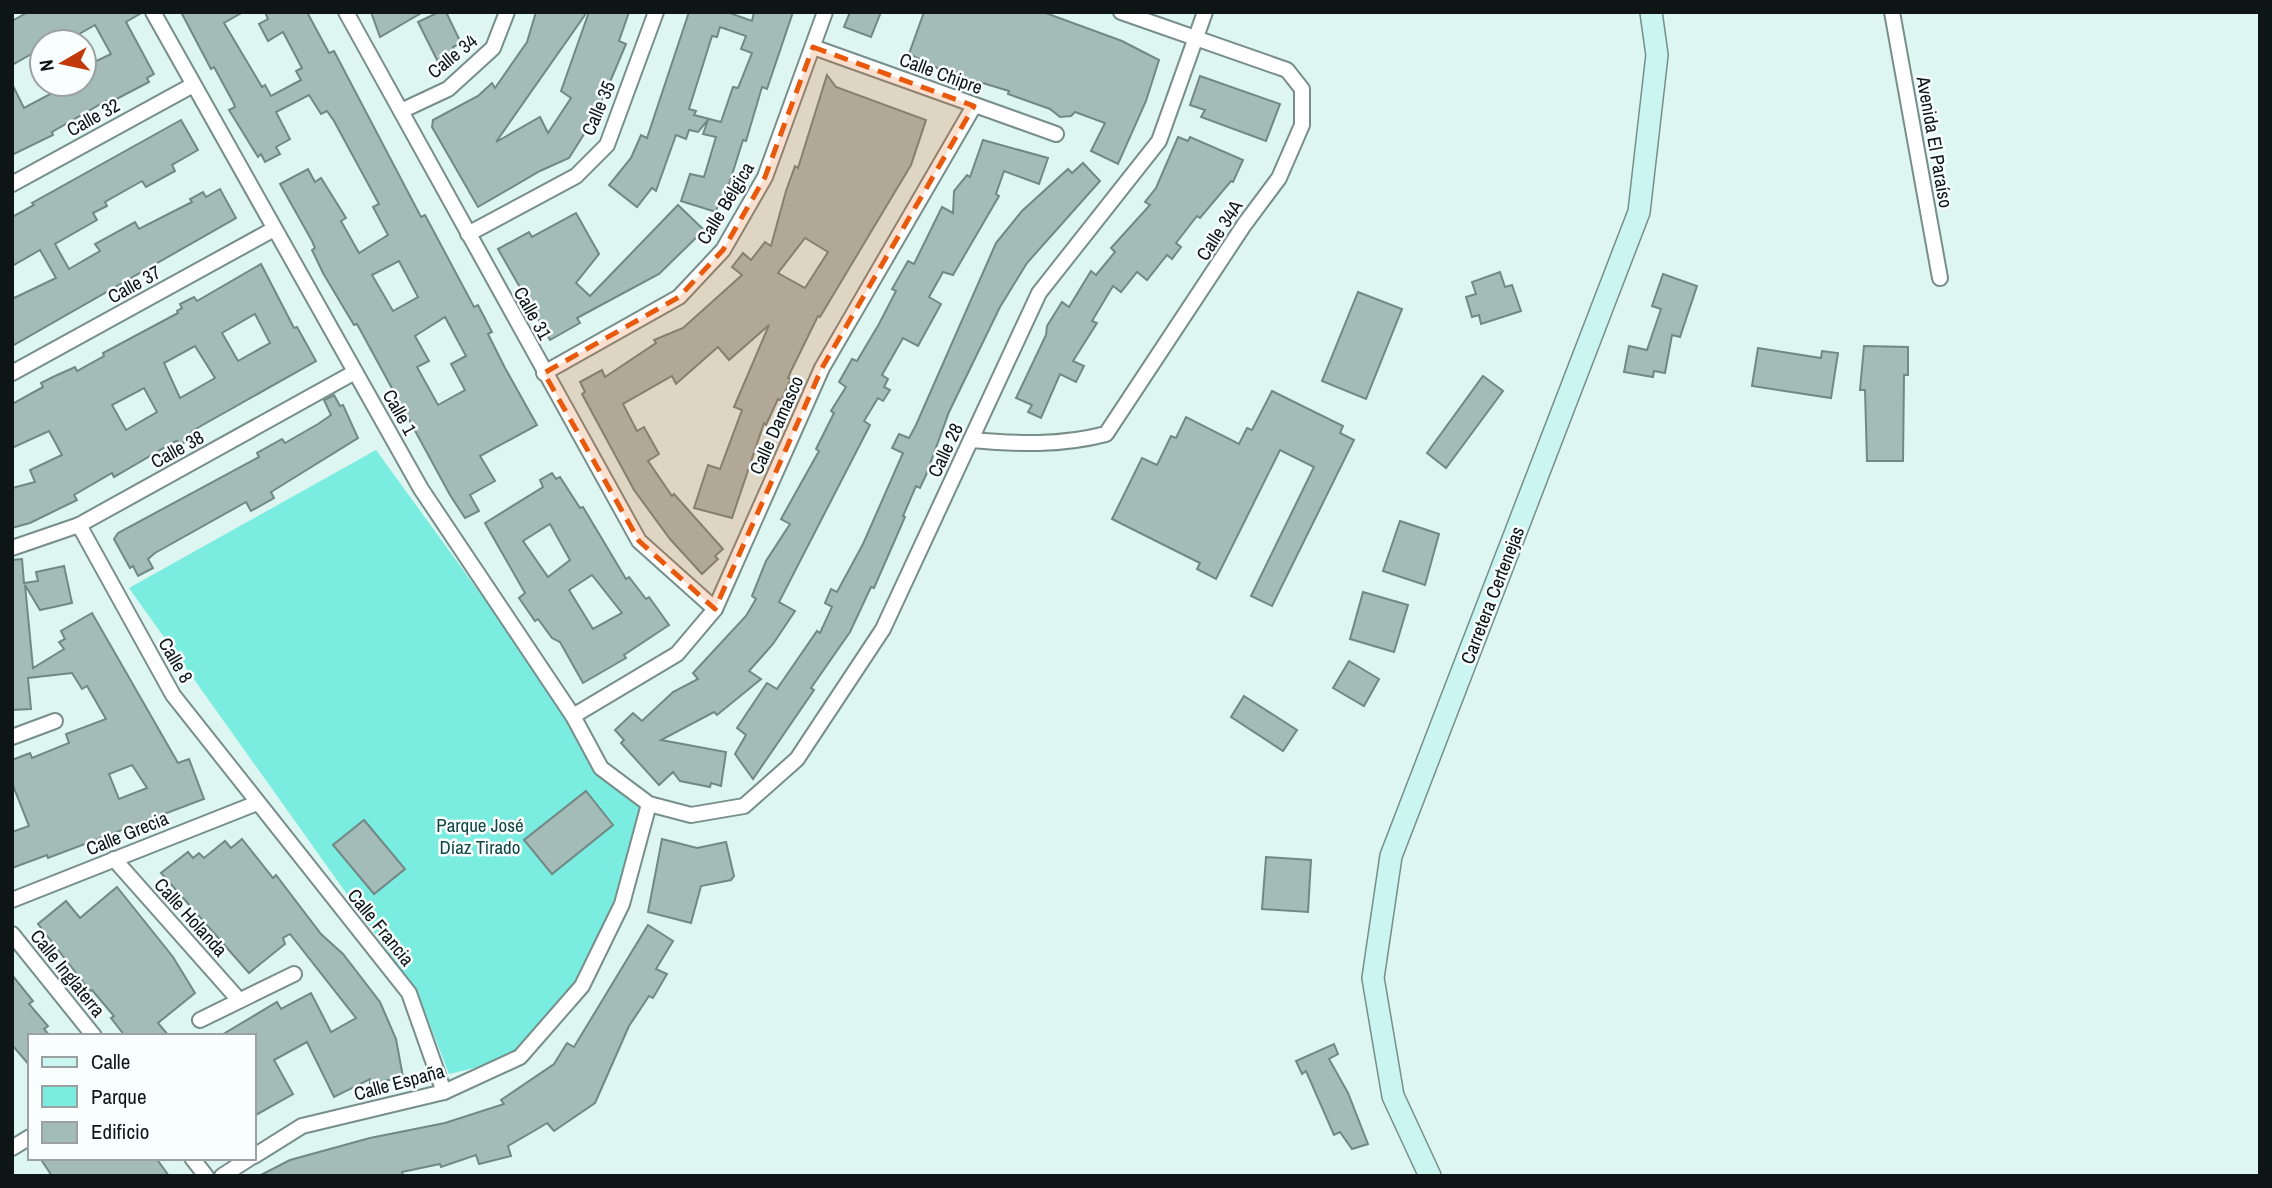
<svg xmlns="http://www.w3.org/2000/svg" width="2272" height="1188" font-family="'Archivo Narrow',sans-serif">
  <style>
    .green { fill: #7aece0 }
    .building { fill: #a4bcb8; stroke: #718885; stroke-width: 2; fill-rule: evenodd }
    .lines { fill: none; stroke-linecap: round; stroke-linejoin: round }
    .street-casing { stroke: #778e8a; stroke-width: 18 }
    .secondary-casing { stroke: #778e8a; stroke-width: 24 }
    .street { stroke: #fff; stroke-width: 14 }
    .secondary { stroke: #caf5f1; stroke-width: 21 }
    .marked { fill: #e8590c; fill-opacity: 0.2; stroke: #e8590c; stroke-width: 5; stroke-dasharray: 14 9; stroke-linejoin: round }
    .labels { text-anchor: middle; stroke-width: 5; stroke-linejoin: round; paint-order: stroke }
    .street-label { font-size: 19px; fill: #0d1615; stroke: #f9fefe }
    .park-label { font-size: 19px; fill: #114642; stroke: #f9fefe }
  </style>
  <rect width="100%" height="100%" fill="#ddf6f2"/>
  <polygon class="green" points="376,450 613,776 649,804 582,986 520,1057 449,1074 418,994 129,588"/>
  <g class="building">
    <polygon points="28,12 143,12 126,22 154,74 147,78 149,82 107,104 106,101 52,132 53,135 12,155 12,84 24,108 69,84 84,84 84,67 111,54 95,25 65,42 42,42 42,48 12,65 12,21"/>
    <path d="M181 12H243L224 23 262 87 265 85 271 96 301 80 296 71 302 68 283 32 268 41 259 24 268 19 265 12H307L329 53 334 51 421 217 425 215 474 307 478 305 492 332 488 334 505 368 537 425 480 456 495 481 470 495 479 511 465 518 450 495 357 324 354 325 323 273 312 250 315 248 312 241 280 184 308 169 315 182 321 178 346 218 341 221 359 253 388 235 373 207 379 204 334 121 327 111 321 114 309 95 276 112 290 139 276 147 280 154 265 162 261 154 258 157 229 110 235 107 233 102 214 67 211 69ZM399 261 418 297 393 311 372 275ZM445 317 466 356 451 364 465 390 438 405 417 367 429 361 415 336Z"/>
    <polygon points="371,12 423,12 380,37"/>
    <polygon points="439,12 446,12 461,43 453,47 456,53 438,62 418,22"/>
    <polygon points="536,12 587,12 496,142 540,117 548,133 571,98 561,91 589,12 629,12 619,41 626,44 596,115 569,158 540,171 478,207 432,127 433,120 478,96 492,83 495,88 527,42"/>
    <path d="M689 12H727L752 21 754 12H793L767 89 762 87 746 141 743 140 723 203 719 201 716 212 681 201 690 174 704 177 716 137 703 134 708 120 698 132 689 130 686 139 676 135 656 191 652 188 637 207 609 185 631 158 641 135 647 138ZM720 27 746 36 741 49 752 53 738 88 733 87 721 122 694 115 696 111 689 109 712 36 717 37Z"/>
    <polygon points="850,12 881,12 871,37 844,27"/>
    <polygon points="924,12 1043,12 1122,41 1159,60 1146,101 1118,164 1091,151 1105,123 1075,112 1071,116 1060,117 1050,109 1008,94 1009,91 943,71 909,54"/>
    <path d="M827 75 836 87 926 120 911 165 820 317 818 316 791 371 788 378 791 379 781 401 778 399 766 425 764 423 732 518 694 508 708 465 720 469 742 410 734 407 769 325 729 360 718 347 676 384 672 376 623 404 637 431 644 427 659 454 648 461 672 496 674 494 723 549 715 556 718 559 702 574 670 539 634 490 582 394 585 392 580 382 602 370 605 377 656 343 654 340 683 328 742 275 732 267 743 253 751 260 765 242 771 246 786 191 795 166 798 168ZM805 238 828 252 805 288 778 273Z"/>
    <polygon points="1200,76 1280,104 1266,141 1201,117 1205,110 1190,105"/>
    <polygon points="181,120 198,150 172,165 175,171 146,187 142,181 105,202 107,206 93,213 97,220 55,244 69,269 100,251 95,244 135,222 139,229 192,202 190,199 203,192 206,197 220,189 236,218 12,346 12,299 56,278 40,250 12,266 12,217 34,205 32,203"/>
    <polygon points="1178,137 1188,141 1190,137 1243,160 1233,182 1231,181 1200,218 1197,216 1176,243 1181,247 1172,259 1167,255 1147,280 1137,272 1121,292 1113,286 1092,321 1097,323 1073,361 1084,366 1076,382 1060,374 1041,418 1028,412 1032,405 1016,398 1046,335 1047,326 1062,302 1069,307 1091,271 1096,275 1115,252 1111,248 1150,205 1145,202 1156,188"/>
    <polygon points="983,140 1048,158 1039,184 1004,171 996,194 999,196 953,275 943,272 929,297 941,304 918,346 903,338 882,375 888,379 884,387 890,390 883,401 878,398 864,421 870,425 779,602 795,611 773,644 749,671 761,679 717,715 714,712 661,740 726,752 721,786 711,783 710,787 680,781 673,772 659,785 621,743 624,740 615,730 633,713 642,721 673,692 698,679 693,673 746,616 756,599 752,596 766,561 790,524 781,519 819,451 816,449 834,413 831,411 846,387 839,382 852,359 857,361 879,324 896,291 892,289 908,261 914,264 942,207 953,213 954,191 967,175 970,177"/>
    <polygon points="1083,163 1100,181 1027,263 1000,307 949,412 926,475 920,488 916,486 903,516 905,517 874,588 871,587 850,632 811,688 814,690 753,779 735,754 746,735 737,728 767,683 777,689 817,631 820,633 832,607 825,603 831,589 837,592 863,544 903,453 892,448 899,434 909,438 916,425 996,243 1022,211 1068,169 1072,173"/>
    <polygon points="678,205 704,230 659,274 577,318 580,323 550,340 498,249 529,232 532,237 576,213 599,254 576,283 590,296"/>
    <path d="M261 264 294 328 297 327 316 361 192 431 195 436 180 445 177 441 174 442 114 477 112 473 74 495 77 500 30 523 12 528V488L35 482 30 470 62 455 49 431 12 448V404L43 387 41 383 55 376 75 367 77 371 104 356 103 353 178 313 177 311 182 308 180 304 194 297 197 301ZM255 314 270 343 238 361 222 333ZM195 346 215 378 180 398 164 363ZM144 388 157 412 126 430 112 405Z"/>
    <polygon points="1500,272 1505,287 1512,285 1521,311 1481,324 1479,315 1472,317 1466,297 1476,294 1472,282"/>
    <polygon points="1663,274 1697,286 1680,337 1672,335 1665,373 1654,371 1653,377 1624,372 1629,346 1647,350 1661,309 1652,306"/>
    <polygon points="1358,292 1402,309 1366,399 1322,381"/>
    <polygon points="1864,346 1908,347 1908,375 1904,375 1903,461 1867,461 1865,390 1860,390"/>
    <polygon points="1758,348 1821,358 1822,351 1838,353 1831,398 1752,386"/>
    <polygon points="1483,376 1503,391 1446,468 1427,453"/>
    <polygon points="1272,391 1343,426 1340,433 1354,440 1272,606 1251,596 1314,467 1280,450 1216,579 1197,569 1200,563 1112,519 1142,458 1157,465 1171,436 1176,438 1186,417 1239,444 1247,428 1252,430"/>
    <polygon points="334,395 340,406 343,405 358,438 271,492 274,498 251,511 246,502 155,553 148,559 153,568 138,576 133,566 130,568 114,539 118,533 259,457 257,453 282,439 285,443 318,424 331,415 324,400"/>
    <path d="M552 473 556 479 560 477 580 508 583 507 626 579 629 577 646 599 649 597 669 625 624 655 626 658 583 683 560 642 552 638 538 619 535 621 519 598 525 593 485 523 543 487 540 480ZM550 524 570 560 548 577 523 541ZM592 575 622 613 593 629 569 590Z"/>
    <polygon points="1400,521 1439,534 1425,585 1383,571"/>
    <path d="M22 559 24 583 38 581 36 572 64 566 72 603 40 610 25 585 33 668 64 649 59 642 65 639 61 631 92 613 178 763 189 759 204 799 48 858 47 855 12 868V832L29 826 12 783V760L30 753 32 758 69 743 66 734 106 719 87 686 82 689 72 673 28 678 31 709 12 710V560ZM132 765 147 788 119 799 109 774Z"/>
    <polygon points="1363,592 1408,605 1394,652 1350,639"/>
    <polygon points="1349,661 1379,679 1364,706 1333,688"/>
    <polygon points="1244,696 1297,730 1283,751 1231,717"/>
    <polygon points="586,791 613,825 552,874 524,840"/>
    <polygon points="364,820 405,869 374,894 333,845"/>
    <polygon points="242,839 273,878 276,875 321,934 343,954 380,1002 396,1039 403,1077 370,1084 370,1079 334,1097 307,1042 274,1060 293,1094 254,1116 254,1036 220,1036 277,1002 281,1009 311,993 331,1032 356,1018 290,934 283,938 285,944 249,973 161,873 188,852 193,858 199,853 204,858 225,841 231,848"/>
    <polygon points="662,839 697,848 726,842 734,876 731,880 701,886 691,923 648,912"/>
    <polygon points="1266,857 1311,860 1308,912 1262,909"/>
    <polygon points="117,887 173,957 195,993 158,1023 169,1036 125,1036 111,1018 114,1016 92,990 90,991 38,924 66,901 80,918"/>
    <polygon points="648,925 673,941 656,969 667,974 653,998 649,996 629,1026 595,1103 554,1131 547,1123 539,1128 508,1146 511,1156 479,1164 476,1155 441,1167 440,1164 402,1172 403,1176 259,1176 290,1160 370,1138 445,1123 504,1104 501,1100 554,1064 567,1043 574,1047"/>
    <polygon points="12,975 33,1001 29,1004 48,1026 44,1029 50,1036 30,1036 30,1066 12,1045"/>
    <polygon points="1334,1044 1338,1054 1329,1059 1348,1093 1368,1144 1352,1149 1340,1132 1334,1135 1306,1071 1302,1074 1296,1061"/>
    <polygon points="40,1158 156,1158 169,1176 52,1176"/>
  </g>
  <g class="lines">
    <defs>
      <g id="street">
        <polyline points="153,12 421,489 573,716 601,768 649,804 691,815 744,806 797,759 883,629 1039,293 1159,141 1205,12"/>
        <polyline points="346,12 639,541 715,609"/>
        <polyline points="1892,12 1940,278"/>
        <polyline points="813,47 1056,134"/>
        <polyline points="401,111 448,89 493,48 507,12"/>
        <polyline points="12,184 193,85"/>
        <polyline points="468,234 576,176 607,145 656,12"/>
        <polyline points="12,373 274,229"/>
        <polyline points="544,373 679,297 723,250 765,177 825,12"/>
        <path d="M971 440C1018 444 1060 446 1106 434L1244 225 1279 178 1302 125V89L1287 70 1121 12"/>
        <polyline points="79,525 173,695 409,993 444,1092"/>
        <polyline points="12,548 79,525 355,372"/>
        <polyline points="573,716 677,654 715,609 822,368 974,106"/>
        <polyline points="12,737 55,721"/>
        <polyline points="114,859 239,1000"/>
        <polyline points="12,900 257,803"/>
        <polyline points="12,934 94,1036"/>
        <polyline points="200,1020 294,974"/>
        <polyline points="12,1148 30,1137"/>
        <polyline points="254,1156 302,1126 444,1092 520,1057 582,986 622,904 649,804"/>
        <polyline points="192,1158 206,1176"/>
        <polyline points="222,1176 250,1158"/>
      </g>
      <polyline id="secondary" points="1430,1176 1393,1096 1373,978 1391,856 1639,212 1657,55 1651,12"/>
    </defs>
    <use href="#street" class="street-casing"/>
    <use href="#secondary" class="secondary-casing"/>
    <use href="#street" class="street"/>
    <use href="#secondary" class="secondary"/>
  </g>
  <path class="marked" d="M813 47 974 106 822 368 715 609 639 541 544 373 679 297 723 250 765 177Z"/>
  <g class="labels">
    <g class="street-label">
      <text transform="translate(452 56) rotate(-39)" y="7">Calle 34</text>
      <text transform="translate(941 73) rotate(20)" y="7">Calle Chipre</text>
      <text transform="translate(598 108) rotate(-67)" y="7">Calle 35</text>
      <text transform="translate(93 117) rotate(-29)" y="7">Calle 32</text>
      <text transform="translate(1935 142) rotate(80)" y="7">Avenida El Paraíso</text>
      <text transform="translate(725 203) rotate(-59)" y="7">Calle Bélgica</text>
      <text transform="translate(1219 230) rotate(-57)" y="7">Calle 34A</text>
      <text transform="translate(134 284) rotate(-29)" y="7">Calle 37</text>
      <text transform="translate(533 313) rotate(61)" y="7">Calle 31</text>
      <text transform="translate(400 412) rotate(61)" y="7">Calle 1</text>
      <text transform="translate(776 425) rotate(-66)" y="7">Calle Damasco</text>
      <text transform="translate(177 449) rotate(-29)" y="7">Calle 38</text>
      <text transform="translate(945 450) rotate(-65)" y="7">Calle 28</text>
      <text transform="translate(1492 595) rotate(-69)" y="7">Carretera Certenejas</text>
      <text transform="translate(176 660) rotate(60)" y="7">Calle 8</text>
      <text transform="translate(127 833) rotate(-22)" y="7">Calle Grecia</text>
      <text transform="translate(191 917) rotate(48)" y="7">Calle Holanda</text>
      <text transform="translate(381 927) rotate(51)" y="7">Calle Francia</text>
      <text transform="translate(68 973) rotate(51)" y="7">Calle Inglaterra</text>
      <text transform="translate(399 1082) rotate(-15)" y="7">Calle España</text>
    </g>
    <g class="park-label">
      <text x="480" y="832">Parque José<tspan x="480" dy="22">Díaz Tirado</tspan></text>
    </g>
  </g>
  <rect width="2272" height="1188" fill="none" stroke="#0d1615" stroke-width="28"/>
  <rect x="28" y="1034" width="228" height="126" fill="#f9fefe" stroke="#9ba1a1" stroke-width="2"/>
  <rect x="42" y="1057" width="35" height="10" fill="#caf5f1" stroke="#9ba1a1" stroke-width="2"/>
  <text x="91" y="1069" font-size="21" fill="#0d1615">Calle</text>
  <rect x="42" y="1086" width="35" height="21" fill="#7aece0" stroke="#9ba1a1" stroke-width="2"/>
  <text x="91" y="1104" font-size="21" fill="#0d1615">Parque</text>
  <rect x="42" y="1122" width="35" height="21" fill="#a4bcb8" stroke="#9ba1a1" stroke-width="2"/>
  <text x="91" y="1139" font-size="21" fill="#0d1615">Edificio</text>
  <g transform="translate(63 63) rotate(261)"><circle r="33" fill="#f9fefe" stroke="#9ba1a1" stroke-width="2"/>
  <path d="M0-5L12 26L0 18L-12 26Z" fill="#c23a09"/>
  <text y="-10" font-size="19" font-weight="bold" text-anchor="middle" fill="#0d1615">N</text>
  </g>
</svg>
